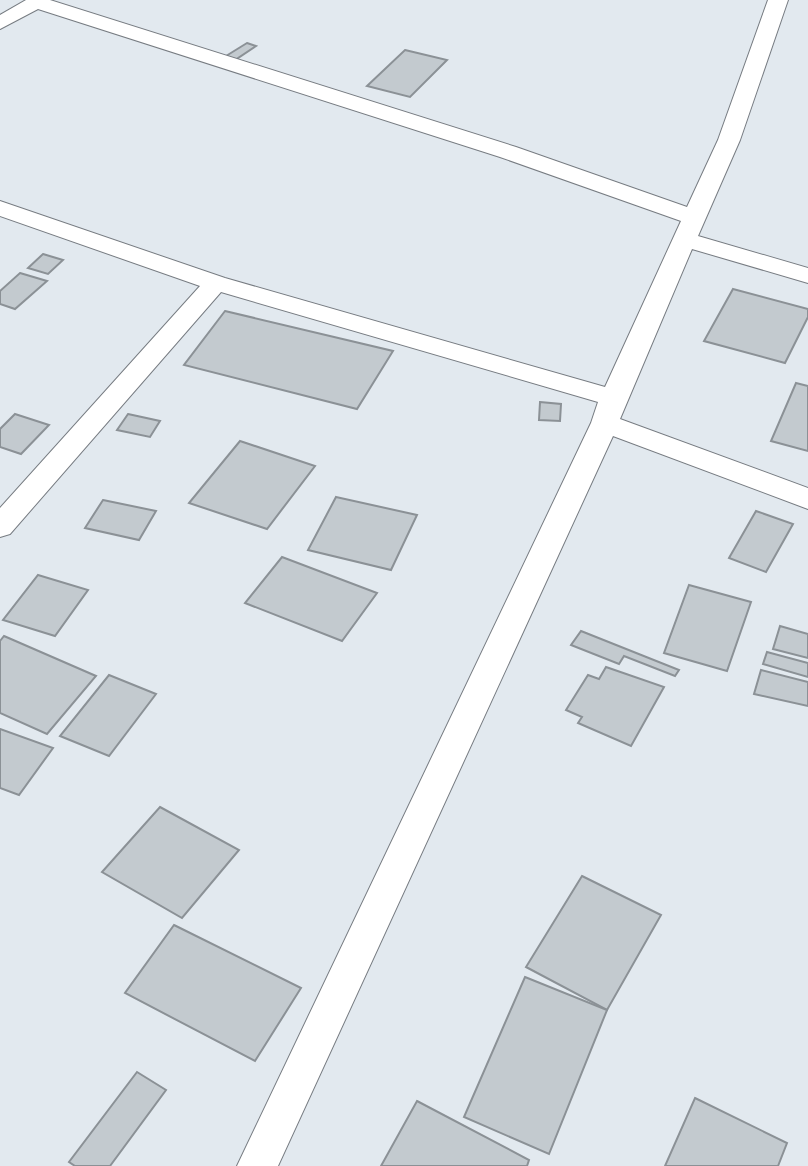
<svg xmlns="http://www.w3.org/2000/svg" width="808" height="1166" font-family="Rubik,sans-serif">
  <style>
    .building { fill: #c3cacf; stroke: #8b9196; stroke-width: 2 }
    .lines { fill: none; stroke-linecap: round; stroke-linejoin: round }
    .street-casing { stroke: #777c82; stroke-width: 2 }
    .street { fill: #fff; fill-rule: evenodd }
  </style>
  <rect width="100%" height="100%" fill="#e2e9ef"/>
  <g class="building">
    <polygon points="247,43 256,46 235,60 226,56"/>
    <polygon points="405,50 447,60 410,97 367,86"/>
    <polygon points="43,254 63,260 48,274 28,268"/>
    <polygon points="20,273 47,281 15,309 0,304 0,291"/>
    <polygon points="733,289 808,309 808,317 785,363 704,341"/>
    <polygon points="225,311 393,351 357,409 184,365"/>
    <polygon points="796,383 808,386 808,451 771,441"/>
    <polygon points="540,402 561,404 560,421 539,420"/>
    <polygon points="15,414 49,425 21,454 0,447 0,429"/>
    <polygon points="128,414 160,421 150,437 117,430"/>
    <polygon points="240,441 315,466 267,529 189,503"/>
    <polygon points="336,497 417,515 391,570 308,550"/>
    <polygon points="103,500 156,511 139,540 85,528"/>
    <polygon points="756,511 793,524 766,572 729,558"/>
    <polygon points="282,557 377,593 342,641 245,603"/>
    <polygon points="38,575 88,590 55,636 3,620"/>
    <polygon points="689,585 751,602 727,671 664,653"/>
    <polygon points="780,626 808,634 808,658 773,649"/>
    <polygon points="581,631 679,670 675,676 624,656 619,664 571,645"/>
    <polygon points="4,636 96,676 47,734 0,713 0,641"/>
    <polygon points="767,652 808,663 808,677 763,664"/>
    <polygon points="606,667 664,687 631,746 578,723 582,717 566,710 588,675 599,679"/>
    <polygon points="761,670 808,682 808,706 754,694"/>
    <polygon points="109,675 156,694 109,756 60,736"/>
    <polygon points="0,729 53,748 19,795 0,788"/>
    <polygon points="160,807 239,850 182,918 102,872"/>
    <polygon points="582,876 661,915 607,1010 526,967"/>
    <polygon points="174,925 301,988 255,1061 125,993"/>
    <polygon points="525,977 607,1010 549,1154 464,1117"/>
    <polygon points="137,1072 166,1090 110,1166 75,1166 69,1162"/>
    <polygon points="695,1098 787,1143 778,1166 665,1166"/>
    <polygon points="417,1101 529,1160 527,1166 381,1166"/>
  </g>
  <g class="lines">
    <defs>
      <polygon id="street" points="26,0 50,0 516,147 687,207 718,140 768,0 788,0 740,140 698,236 808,268 808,283 692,249 620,419 808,488 808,509 613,436 278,1166 237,1166 591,423 598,402 221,292 10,534 0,537 0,508 200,286 0,216 0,201 225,278 605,387 681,221 500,157 38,9 0,29 0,15"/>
    </defs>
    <use href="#street" class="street-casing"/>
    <use href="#street" class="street"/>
  </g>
</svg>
